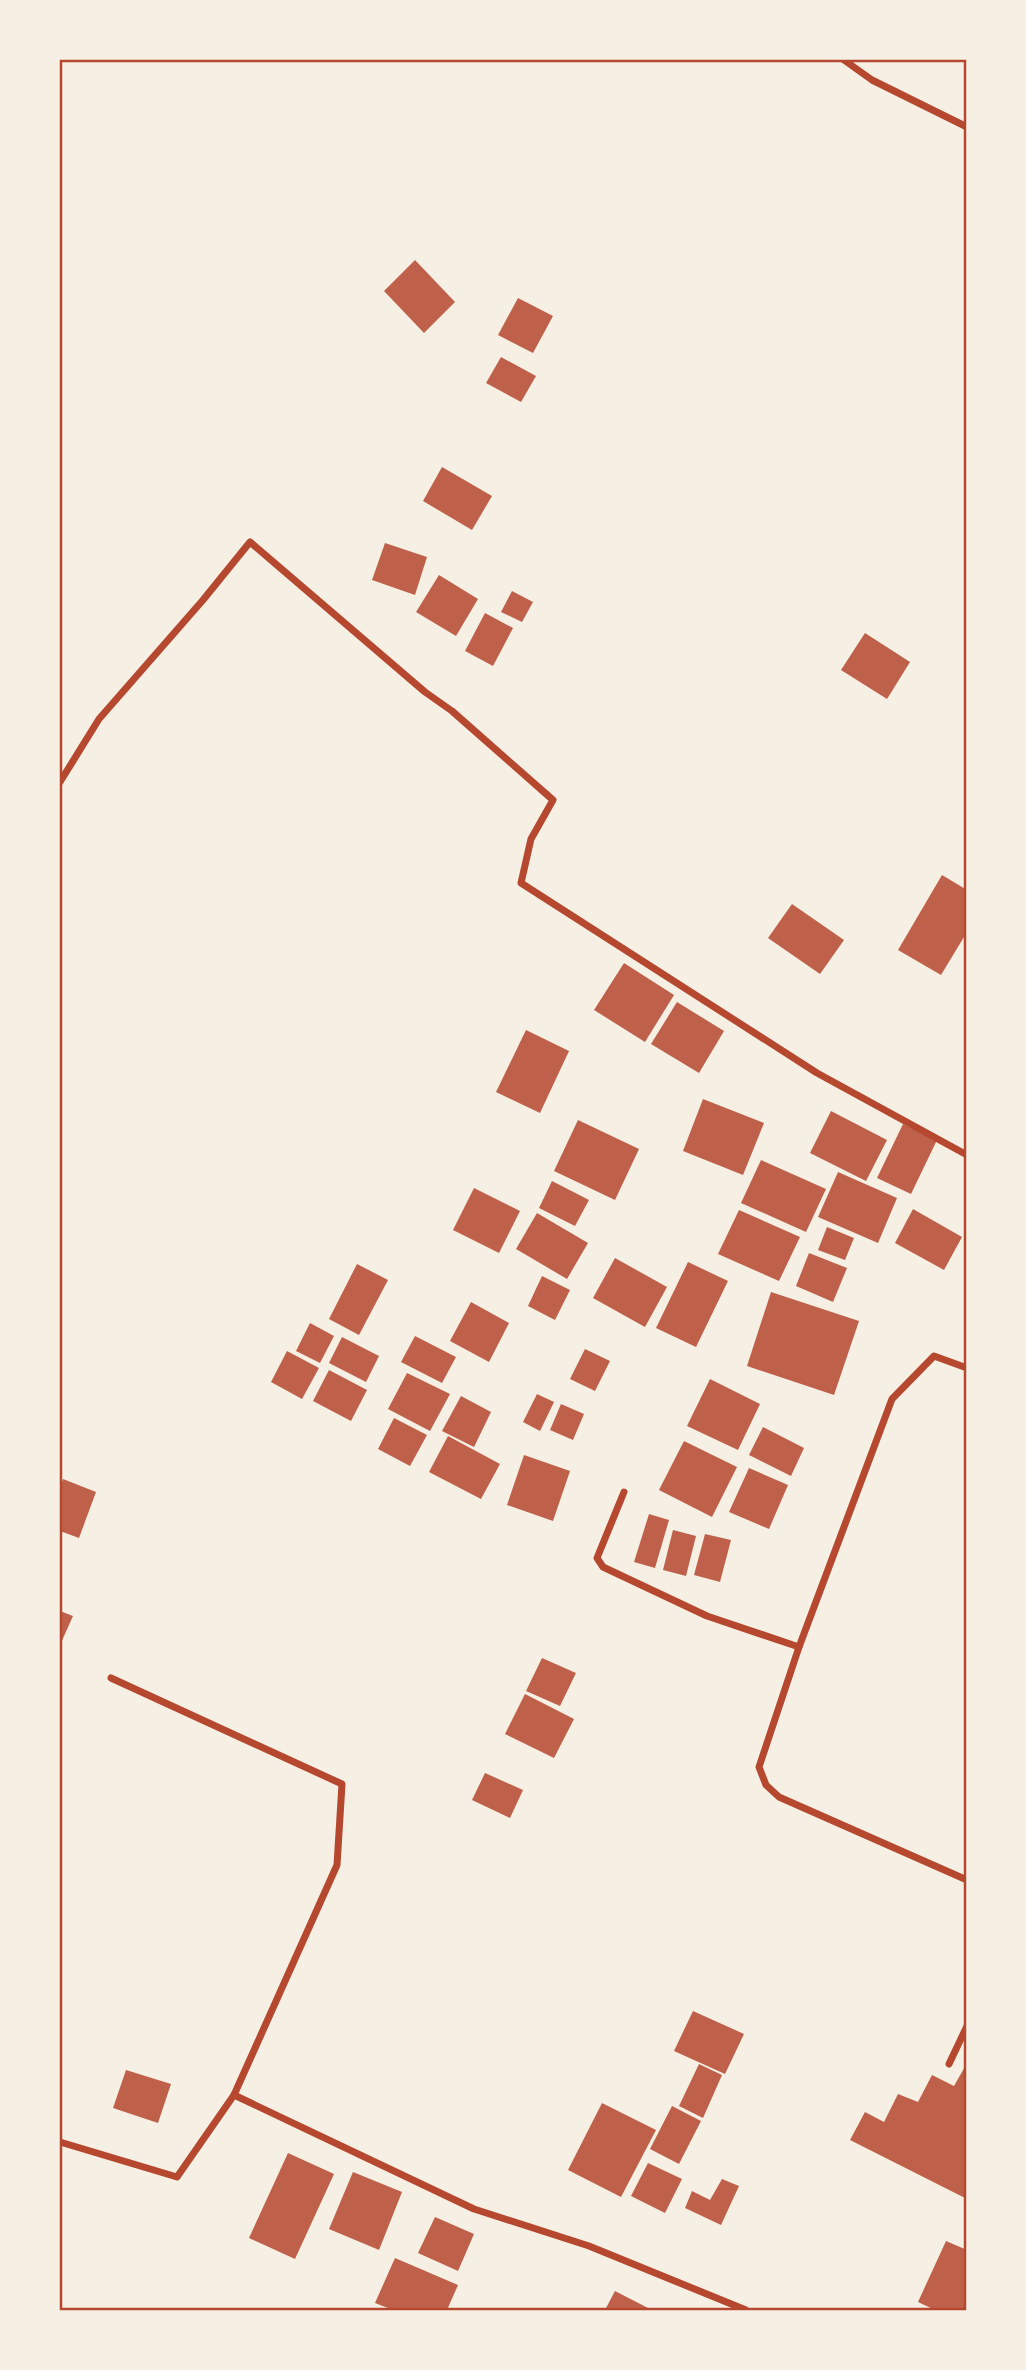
<svg xmlns="http://www.w3.org/2000/svg" width="1026" height="2370" font-family="'Noto Sans',sans-serif">
  <style>
    .building { fill: #bf614a }
    .lines { fill: none; stroke-linecap: round; stroke-linejoin: round }
    .minor { stroke: #b5482f; stroke-width: 7 }
    .neatline { fill: none; stroke: #b5482f; stroke-width: 2.5 }
  </style>
  <rect width="100%" height="100%" fill="#f6efe4"/>
  <g class="building">
    <polygon points="415,260 455,302 424,333 384,291"/>
    <polygon points="518,298 553,316 533,353 498,335"/>
    <polygon points="501,357 536,376 521,402 486,383"/>
    <polygon points="442,467 492,496 472,530 423,501"/>
    <polygon points="385,543 427,557 415,595 372,580"/>
    <polygon points="439,575 478,599 456,636 416,612"/>
    <polygon points="512,591 533,602 522,622 501,612"/>
    <polygon points="485,613 513,628 493,666 465,651"/>
    <polygon points="865,633 910,662 887,699 841,670"/>
    <polygon points="942,875 967,890 967,932 941,975 898,950"/>
    <polygon points="792,904 844,940 820,974 768,938"/>
    <polygon points="624,963 674,995 645,1042 594,1010"/>
    <polygon points="677,1002 724,1031 699,1073 651,1044"/>
    <polygon points="526,1030 569,1051 540,1113 496,1092"/>
    <polygon points="703,1099 764,1123 743,1175 683,1151"/>
    <polygon points="831,1111 887,1140 866,1181 810,1153"/>
    <polygon points="578,1120 639,1149 615,1200 554,1171"/>
    <polygon points="903,1124 937,1140 911,1194 877,1178"/>
    <polygon points="761,1160 826,1189 806,1232 741,1203"/>
    <polygon points="838,1172 897,1198 878,1243 818,1217"/>
    <polygon points="552,1181 589,1200 575,1226 539,1208"/>
    <polygon points="474,1188 520,1211 499,1253 453,1230"/>
    <polygon points="913,1209 962,1237 944,1270 895,1243"/>
    <polygon points="739,1210 800,1237 779,1281 718,1254"/>
    <polygon points="537,1213 588,1243 567,1279 516,1249"/>
    <polygon points="827,1227 854,1238 845,1260 818,1250"/>
    <polygon points="809,1253 847,1268 833,1302 796,1286"/>
    <polygon points="615,1258 667,1287 645,1327 593,1298"/>
    <polygon points="688,1262 728,1281 696,1347 656,1328"/>
    <polygon points="357,1264 388,1280 359,1335 329,1319"/>
    <polygon points="542,1276 570,1290 555,1320 528,1306"/>
    <polygon points="771,1292 859,1321 834,1395 747,1366"/>
    <polygon points="471,1302 509,1323 489,1362 450,1341"/>
    <polygon points="310,1323 334,1336 320,1363 296,1351"/>
    <polygon points="415,1336 456,1357 442,1383 401,1362"/>
    <polygon points="342,1337 379,1356 366,1382 329,1363"/>
    <polygon points="585,1349 610,1361 595,1391 570,1379"/>
    <polygon points="287,1351 319,1368 302,1399 271,1382"/>
    <polygon points="329,1370 367,1390 351,1421 313,1401"/>
    <polygon points="407,1373 450,1394 430,1431 388,1409"/>
    <polygon points="710,1379 760,1404 738,1450 687,1426"/>
    <polygon points="537,1394 554,1402 540,1431 523,1422"/>
    <polygon points="461,1396 491,1412 474,1447 442,1431"/>
    <polygon points="561,1404 584,1414 573,1440 550,1430"/>
    <polygon points="394,1418 427,1435 410,1466 378,1449"/>
    <polygon points="763,1427 804,1448 791,1476 749,1455"/>
    <polygon points="448,1436 500,1464 481,1499 429,1472"/>
    <polygon points="684,1441 737,1467 712,1517 659,1490"/>
    <polygon points="524,1455 570,1471 553,1521 507,1505"/>
    <polygon points="749,1468 788,1485 769,1529 729,1512"/>
    <polygon points="63,1479 96,1492 79,1538 60,1531 60,1488"/>
    <polygon points="649,1514 669,1520 655,1568 634,1562"/>
    <polygon points="673,1530 696,1536 686,1576 663,1570"/>
    <polygon points="705,1534 731,1540 720,1582 694,1575"/>
    <polygon points="60,1611 73,1616 60,1645"/>
    <polygon points="542,1658 576,1673 560,1706 526,1691"/>
    <polygon points="525,1694 574,1719 554,1758 505,1734"/>
    <polygon points="485,1773 523,1790 510,1818 472,1800"/>
    <polygon points="693,2011 744,2034 725,2074 674,2051"/>
    <polygon points="967,2063 967,2199 850,2140 865,2112 884,2122 898,2094 918,2102 932,2075 954,2086"/>
    <polygon points="699,2064 722,2075 703,2118 679,2106"/>
    <polygon points="126,2070 171,2084 158,2123 113,2108"/>
    <polygon points="602,2103 656,2130 621,2197 568,2170"/>
    <polygon points="672,2106 701,2121 679,2164 650,2149"/>
    <polygon points="288,2153 334,2174 295,2259 249,2238"/>
    <polygon points="648,2163 682,2179 665,2213 631,2196"/>
    <polygon points="353,2172 402,2192 379,2250 329,2229"/>
    <polygon points="722,2179 739,2186 721,2225 685,2208 692,2191 710,2200"/>
    <polygon points="435,2217 474,2234 458,2271 418,2253"/>
    <polygon points="946,2241 967,2250 967,2310 935,2310 918,2302"/>
    <polygon points="395,2258 458,2285 447,2310 393,2310 375,2303"/>
    <polygon points="615,2291 648,2308 647,2310 605,2310"/>
  </g>
  <g class="lines">
    <g class="minor">
      <polyline points="844,60 872,80 967,127"/>
      <polyline points="60,782 99,719 203,600 250,542 425,692 452,711 553,800 531,839 521,883 817,1073 967,1155"/>
      <polyline points="967,1368 934,1356 892,1399 799,1647 759,1767 766,1785 779,1797 967,1880"/>
      <polyline points="624,1492 597,1558 603,1567 707,1616 799,1647"/>
      <polyline points="949,2064 967,2026"/>
      <polyline points="234,2095 474,2209 589,2246 746,2310"/>
      <polyline points="60,2142 177,2177 234,2095 337,1865 342,1784 111,1678"/>
    </g>
  </g>
  <rect width="1026" height="2370" fill="none" stroke="#f6efe4" stroke-width="122"/>
  <rect x="61" y="61" width="904" height="2248" class="neatline"/>
</svg>
